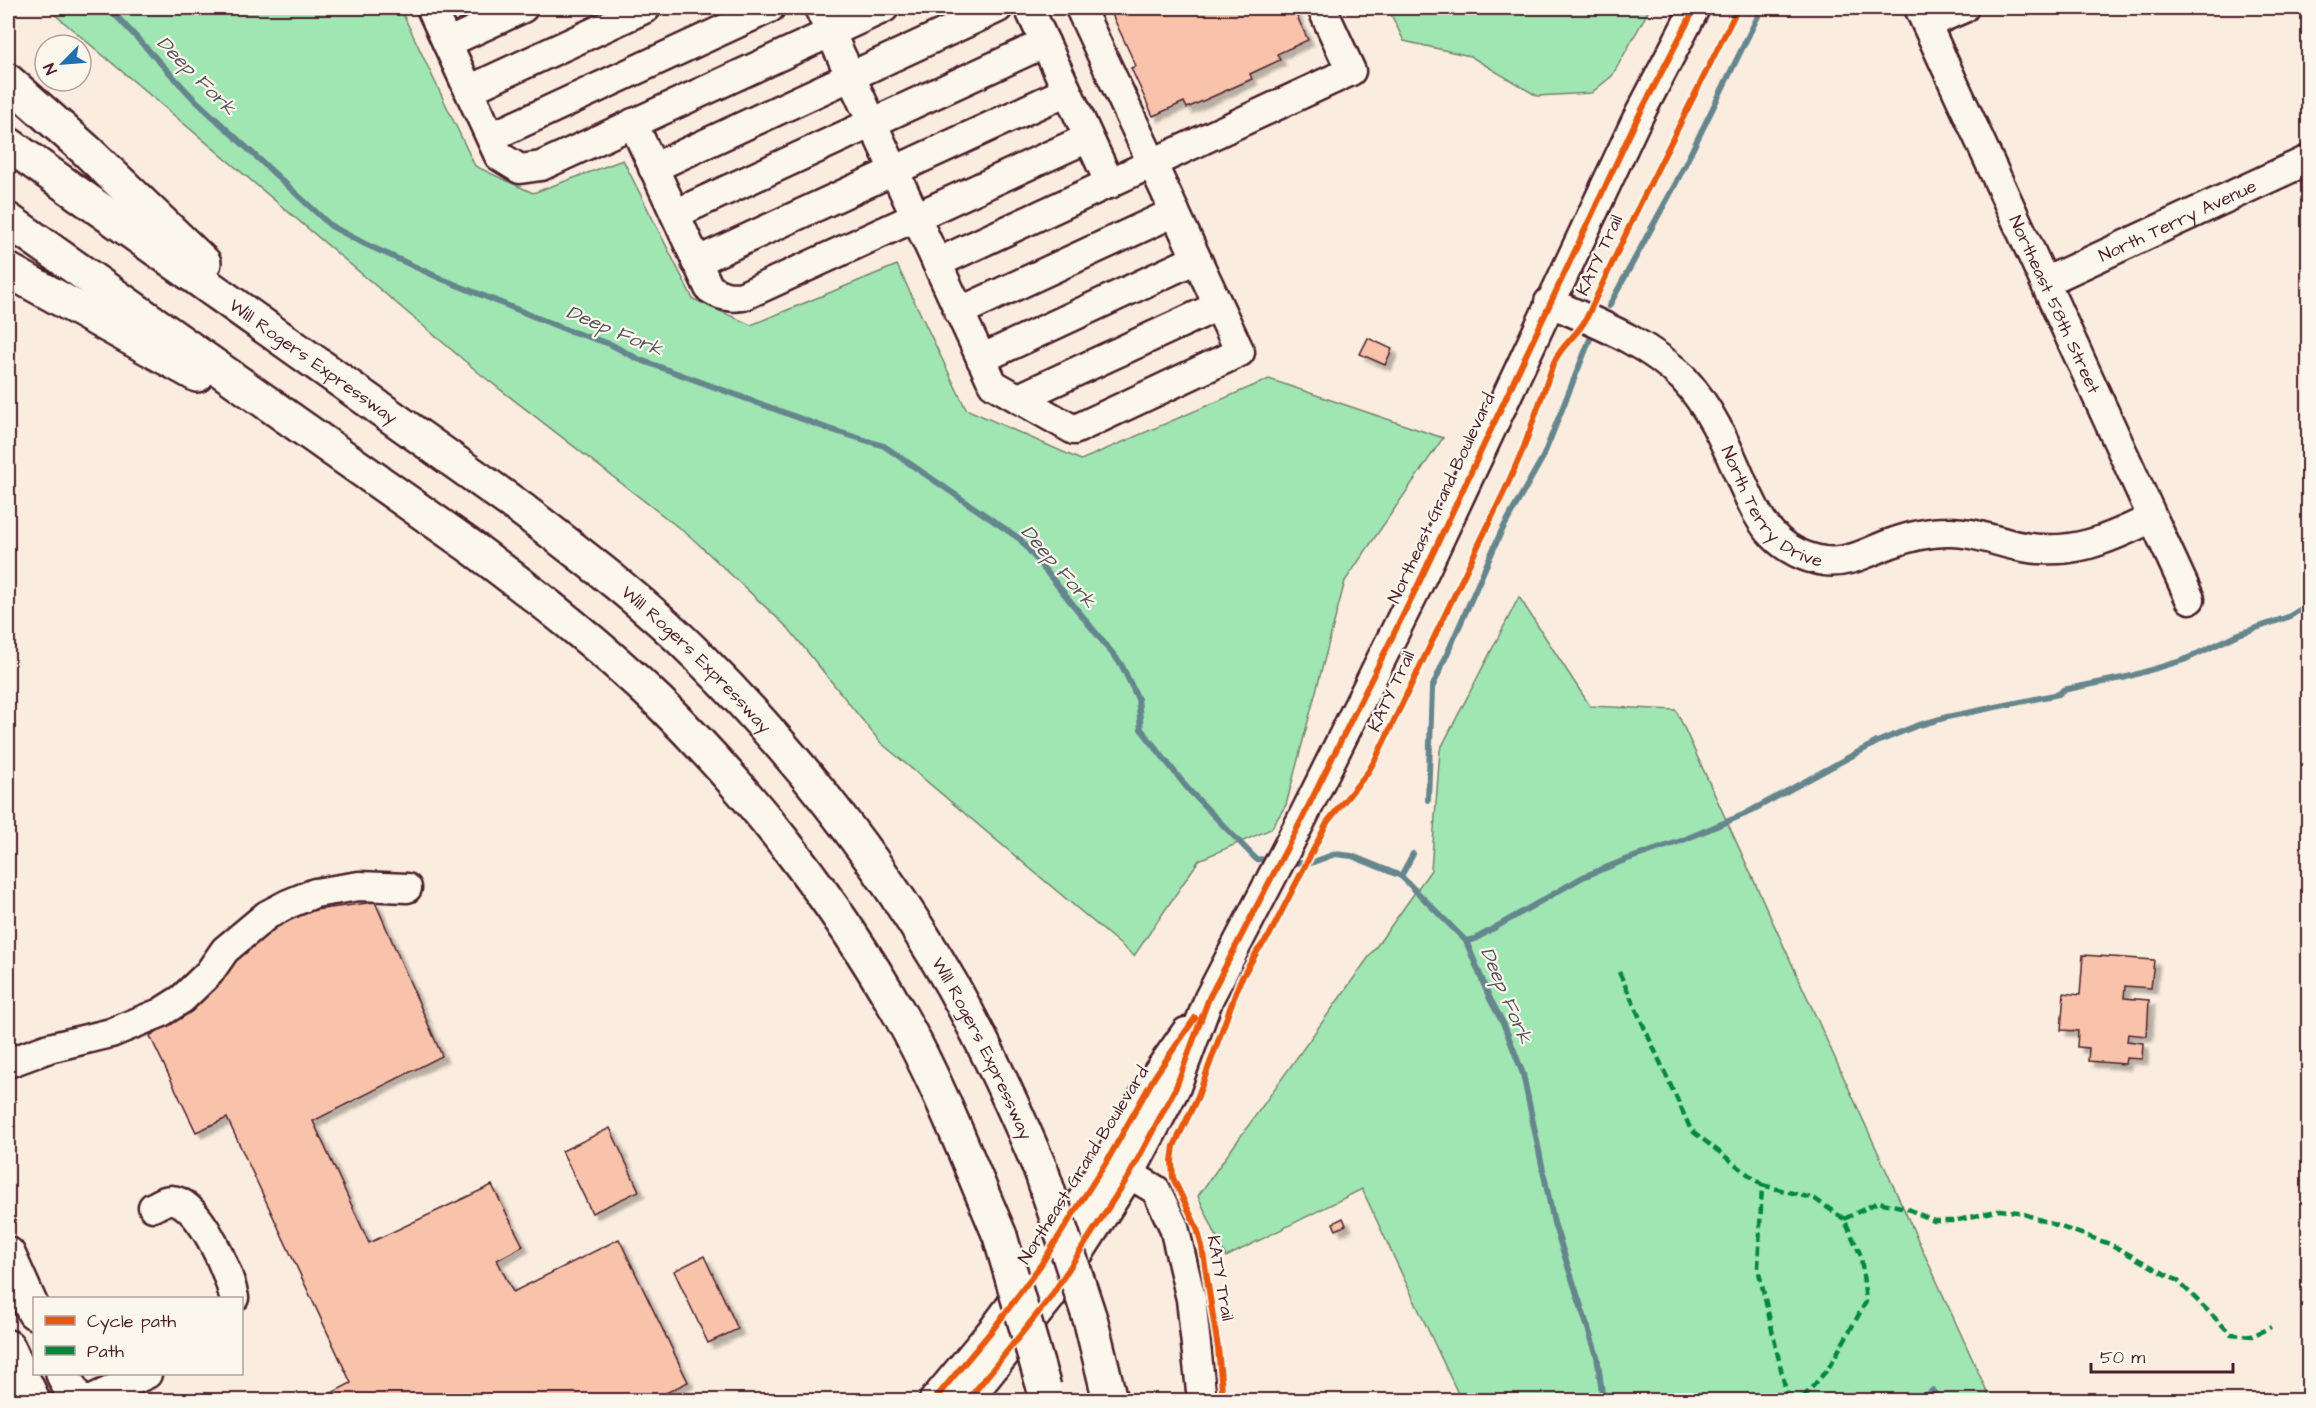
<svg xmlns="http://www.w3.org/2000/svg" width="2316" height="1408" font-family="'Architects Daughter',sans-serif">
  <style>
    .green { fill: #a0e6b3; stroke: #75826f; stroke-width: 1.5 }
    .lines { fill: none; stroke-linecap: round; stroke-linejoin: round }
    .stream { stroke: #66868e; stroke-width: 6 }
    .building { fill: #f8c3aa; stroke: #4a1f2b; stroke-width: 1.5; filter: url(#shadow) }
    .minor-casing { stroke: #4a1f2b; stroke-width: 33 }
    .major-casing { stroke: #4a1f2b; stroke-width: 38 }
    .highway-casing { stroke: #4a1f2b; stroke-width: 38 }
    .minor { stroke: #fbf7ec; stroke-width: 28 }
    .major { stroke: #fbf7ec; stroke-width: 33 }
    .highway { stroke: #fbf7ec; stroke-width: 33 }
    .highway-bridge-casing { stroke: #4a1f2b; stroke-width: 38; stroke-linecap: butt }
    .highway-bridge { stroke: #fbf7ec; stroke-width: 33 }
    .quiet { stroke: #00873e; stroke-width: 4.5; stroke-dasharray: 9 4.5; stroke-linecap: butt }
    .cycleway-casing { stroke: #fbf7ec; stroke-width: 10 }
    .cycleway { stroke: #e8590c; stroke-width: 6 }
    .labels { text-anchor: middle; stroke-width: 4.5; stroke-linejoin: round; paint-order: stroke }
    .street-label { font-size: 18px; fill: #4a1f2b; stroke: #fbf7ec }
    .water-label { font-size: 20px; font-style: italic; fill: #58525d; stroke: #fbf7ec }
  </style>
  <defs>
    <filter id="shadow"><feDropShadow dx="5.5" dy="5.5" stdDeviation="1.5" flood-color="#0004"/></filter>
  </defs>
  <rect width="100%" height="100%" fill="#faeddf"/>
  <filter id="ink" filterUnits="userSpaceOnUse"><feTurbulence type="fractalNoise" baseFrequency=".0167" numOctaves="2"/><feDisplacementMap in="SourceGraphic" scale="12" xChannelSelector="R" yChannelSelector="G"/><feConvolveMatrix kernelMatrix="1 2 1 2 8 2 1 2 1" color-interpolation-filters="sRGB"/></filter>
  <g filter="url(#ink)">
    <g class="green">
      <polygon points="47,8 400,8 475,166 533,193 623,160 693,299 751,325 897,265 966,409 1081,460 1269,379 1443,438 1345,581 1286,805 1271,829 1199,860 1134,956 880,742 789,629 692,538 479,373"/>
      <polygon points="1388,8 1650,8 1612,76 1591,93 1537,96 1470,56 1404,41"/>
      <polygon points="1519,597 1590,706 1676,710 1991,1400 1461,1400 1362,1189 1226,1257 1198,1196 1431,870 1440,750"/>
    </g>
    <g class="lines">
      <g class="stream">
        <polyline points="109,8 194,99 331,226 365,244 442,279 567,330 610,344 638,359 829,429 884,446 1020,539 1121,664 1138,699 1141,729 1188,789 1256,859 1270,860"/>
        <polyline points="1609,306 1675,185 1762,8"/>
        <polyline points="1428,800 1432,688 1501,532 1543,457 1590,339"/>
        <polyline points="1290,862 1308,864 1335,854 1352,856 1401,876 1466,941 1490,999 1504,1025 1523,1074 1554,1223 1597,1356 1603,1400"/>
        <polyline points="1401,876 1413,854"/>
        <polyline points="1466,941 1475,939 1583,877 1625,860 1681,841 1745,814 1877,742 1916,726 1947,717 2059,694 2063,690 2127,677 2184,660 2239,634 2288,617 2308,605"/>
        <polyline points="1922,1400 1933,1390 1940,1400"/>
      </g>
    </g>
    <g class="building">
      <polygon points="1109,8 1293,8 1308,40 1277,54 1280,60 1250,74 1252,79 1187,108 1184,102 1153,116 1131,68 1136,66"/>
      <polygon points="1368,338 1392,349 1385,365 1360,354"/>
      <polygon points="375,902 442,1056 313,1121 369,1243 492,1185 523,1246 497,1260 513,1292 619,1239 688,1382 652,1400 326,1400 324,1397 351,1383 227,1118 196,1132 150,1036 188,1010 260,932 315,910"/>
      <polygon points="2083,955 2154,960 2151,988 2125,986 2124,998 2149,1000 2147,1036 2128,1034 2127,1041 2143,1043 2142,1059 2126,1058 2125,1064 2088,1061 2089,1048 2077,1047 2078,1031 2061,1030 2064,993 2080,995"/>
      <polygon points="610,1128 639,1191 592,1213 562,1151"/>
      <polygon points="1343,1218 1346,1225 1336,1230 1333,1223"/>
      <polygon points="704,1256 738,1329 708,1343 674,1271"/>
    </g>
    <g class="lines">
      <defs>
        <g id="minor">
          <polyline points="431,8 499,156 520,169 541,166 884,8"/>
          <polyline points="819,8 993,384 1074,430 1240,352 1080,8"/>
          <polyline points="1029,8 1110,184"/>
          <path id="s1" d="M1919 8 2190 599"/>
          <polyline points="1927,24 1964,8"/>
          <polyline points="447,43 523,8"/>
          <polyline points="469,90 646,8"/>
          <path d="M633 123 709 288C721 296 729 298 743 296L1088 138"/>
          <polyline points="491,137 770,8"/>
          <polyline points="653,168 998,8"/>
          <polyline points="675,214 1045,43"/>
          <polyline points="696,262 1067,91"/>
          <polyline points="937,263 1351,71 1322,8"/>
          <path id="s2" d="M2045 282 2308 160"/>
          <path id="s3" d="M1549 302C1596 323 1646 341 1683 378 1711 408 1727 447 1743 484 1751 501 1759 521 1773 535 1786 549 1805 558 1824 561 1848 564 1868 552 1889 544 1908 537 1927 532 1947 532 1972 531 1994 541 2018 546 2070 557 2107 540 2152 518"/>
          <polyline points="959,312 1175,212"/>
          <polyline points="981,359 1196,259"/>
          <polyline points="1019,398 1218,306"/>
          <polyline points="8,1063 49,1048 111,1033 160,1013 182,999 209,973 225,950 267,915 288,904 315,893 359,886 407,888"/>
          <polyline points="1114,1165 1156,1190 1174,1227 1191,1299 1202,1400"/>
          <path d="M153 1207C158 1205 164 1200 170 1200 199 1199 230 1274 234 1298"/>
          <polyline points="90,1400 147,1374"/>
          <polyline points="934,1400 994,1328 1040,1266 1107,1161 1155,1076 1186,1032"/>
          <polyline points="968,1400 1050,1298 1130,1174 1176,1087 1209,998 1302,819 1418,585 1635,123 1695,8"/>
        </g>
        <g id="major">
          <polyline points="8,1254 34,1312"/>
          <polyline points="8,1347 33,1400"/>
          <polyline points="63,1374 76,1400"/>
        </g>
        <g id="highway">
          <polyline points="8,81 86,150 204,263"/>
          <path id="s4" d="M8 144 524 511C584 557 645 603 698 656 796 754 883 865 952 985 986 1046 1015 1109 1042 1173"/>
          <path d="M8 220 474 549C538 597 601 646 659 702 751 793 835 900 899 1013 939 1084 968 1161 1000 1236"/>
          <polyline points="8,270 197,375"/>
          <polyline points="1091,1322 1110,1400"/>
        </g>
      </defs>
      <use href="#minor" class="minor-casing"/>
      <use href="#major" class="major-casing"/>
      <use href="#highway" class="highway-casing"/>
      <use href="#minor" class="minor"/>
      <use href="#major" class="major"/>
      <use href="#highway" class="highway"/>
      <defs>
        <g id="highway-bridge">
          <polyline points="1042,1173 1091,1322"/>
          <polyline points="1000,1236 1044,1388"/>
        </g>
      </defs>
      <use href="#highway-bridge" class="highway-bridge-casing"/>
      <use href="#highway-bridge" class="highway-bridge"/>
      <g class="quiet">
        <polyline points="1619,972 1691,1130 1762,1185 1758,1268 1788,1400"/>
        <polyline points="1762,1185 1815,1199 1844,1219 1861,1256 1866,1302 1828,1369 1801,1400"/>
        <polyline points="1844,1219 1878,1202 1906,1208 1934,1221 1954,1221 2000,1210 2018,1212 2110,1244 2178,1281 2231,1334 2252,1336 2271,1327"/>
      </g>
      <defs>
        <g id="cycleway">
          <polyline points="934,1400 994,1328 1040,1266 1107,1161 1155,1076 1195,1018"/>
          <polyline points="968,1400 1050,1298 1130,1174 1176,1087 1209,998 1302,819 1418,585 1635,123 1695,8"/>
          <path d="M1223 1400 1218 1348 1202 1247 1197 1228 1173 1178 1172 1161 1174 1146 1198 1096 1240 981 1258 950 1269 936 1328 821 1368 772 1376 758 1505 490 1524 447 1554 362C1563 343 1577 336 1586 319L1638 208 1738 8"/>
        </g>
      </defs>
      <use href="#cycleway" class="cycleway-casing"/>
      <use href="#cycleway" class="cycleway"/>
    </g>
  </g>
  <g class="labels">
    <g class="street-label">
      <text dy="6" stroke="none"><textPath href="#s2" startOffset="146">North Terry Avenue</textPath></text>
      <text transform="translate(1599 255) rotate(-65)" y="6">KATY Trail</text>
      <text dy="6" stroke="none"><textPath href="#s1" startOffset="326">Northeast 58th Street</textPath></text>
      <text dy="6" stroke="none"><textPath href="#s4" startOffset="375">Will Rogers Expressway</textPath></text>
      <text transform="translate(1441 498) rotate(-65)" y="6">Northeast Grand Boulevard</text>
      <text dy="6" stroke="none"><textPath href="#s3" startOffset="315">North Terry Drive</textPath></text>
      <text dy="6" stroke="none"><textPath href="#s4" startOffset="861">Will Rogers Expressway</textPath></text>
      <text transform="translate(1391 691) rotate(-65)" y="6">KATY Trail</text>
      <text dy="6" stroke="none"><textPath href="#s4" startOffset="1347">Will Rogers Expressway</textPath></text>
      <text transform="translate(1083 1165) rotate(-58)" y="6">Northeast Grand Boulevard</text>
      <text transform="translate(1221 1278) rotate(80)" y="6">KATY Trail</text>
    </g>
    <g class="water-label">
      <text transform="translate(197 75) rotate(45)" y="7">Deep Fork</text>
      <text transform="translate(615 330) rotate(23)" y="7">Deep Fork</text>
      <text transform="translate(1059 566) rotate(49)" y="7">Deep Fork</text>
      <text transform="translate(1507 995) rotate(67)" y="7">Deep Fork</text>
    </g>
  </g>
  <rect width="2316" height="1408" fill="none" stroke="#fbf7ec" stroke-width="30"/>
  <rect x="15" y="15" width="2286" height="1378" fill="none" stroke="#4a1f2b" stroke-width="2" filter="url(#ink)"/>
  <rect x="33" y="1297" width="210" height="78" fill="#fbf7ec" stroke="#b4a19f" stroke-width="1.5"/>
  <rect x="45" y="1316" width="30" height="9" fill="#e8590c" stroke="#b4a19f" stroke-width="1.5"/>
  <text x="87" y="1327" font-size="18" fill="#4a1f2b">Cycle path</text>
  <rect x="45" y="1346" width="30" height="9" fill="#00873e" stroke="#b4a19f" stroke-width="1.5"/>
  <text x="87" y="1357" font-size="18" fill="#4a1f2b">Path</text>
  <g transform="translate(63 63) rotate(245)"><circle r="28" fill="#fbf7ec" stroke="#b4a19f" stroke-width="1.5"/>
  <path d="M0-4.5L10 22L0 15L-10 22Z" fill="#1f6fb2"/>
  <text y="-9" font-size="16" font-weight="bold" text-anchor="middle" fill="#4a1f2b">N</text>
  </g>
  <path d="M2091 1363v9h142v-9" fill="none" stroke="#4a1f2b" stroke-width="3"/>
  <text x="2100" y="1363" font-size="18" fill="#4a1f2b" stroke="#fbf7ec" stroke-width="4.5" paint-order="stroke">50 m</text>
</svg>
